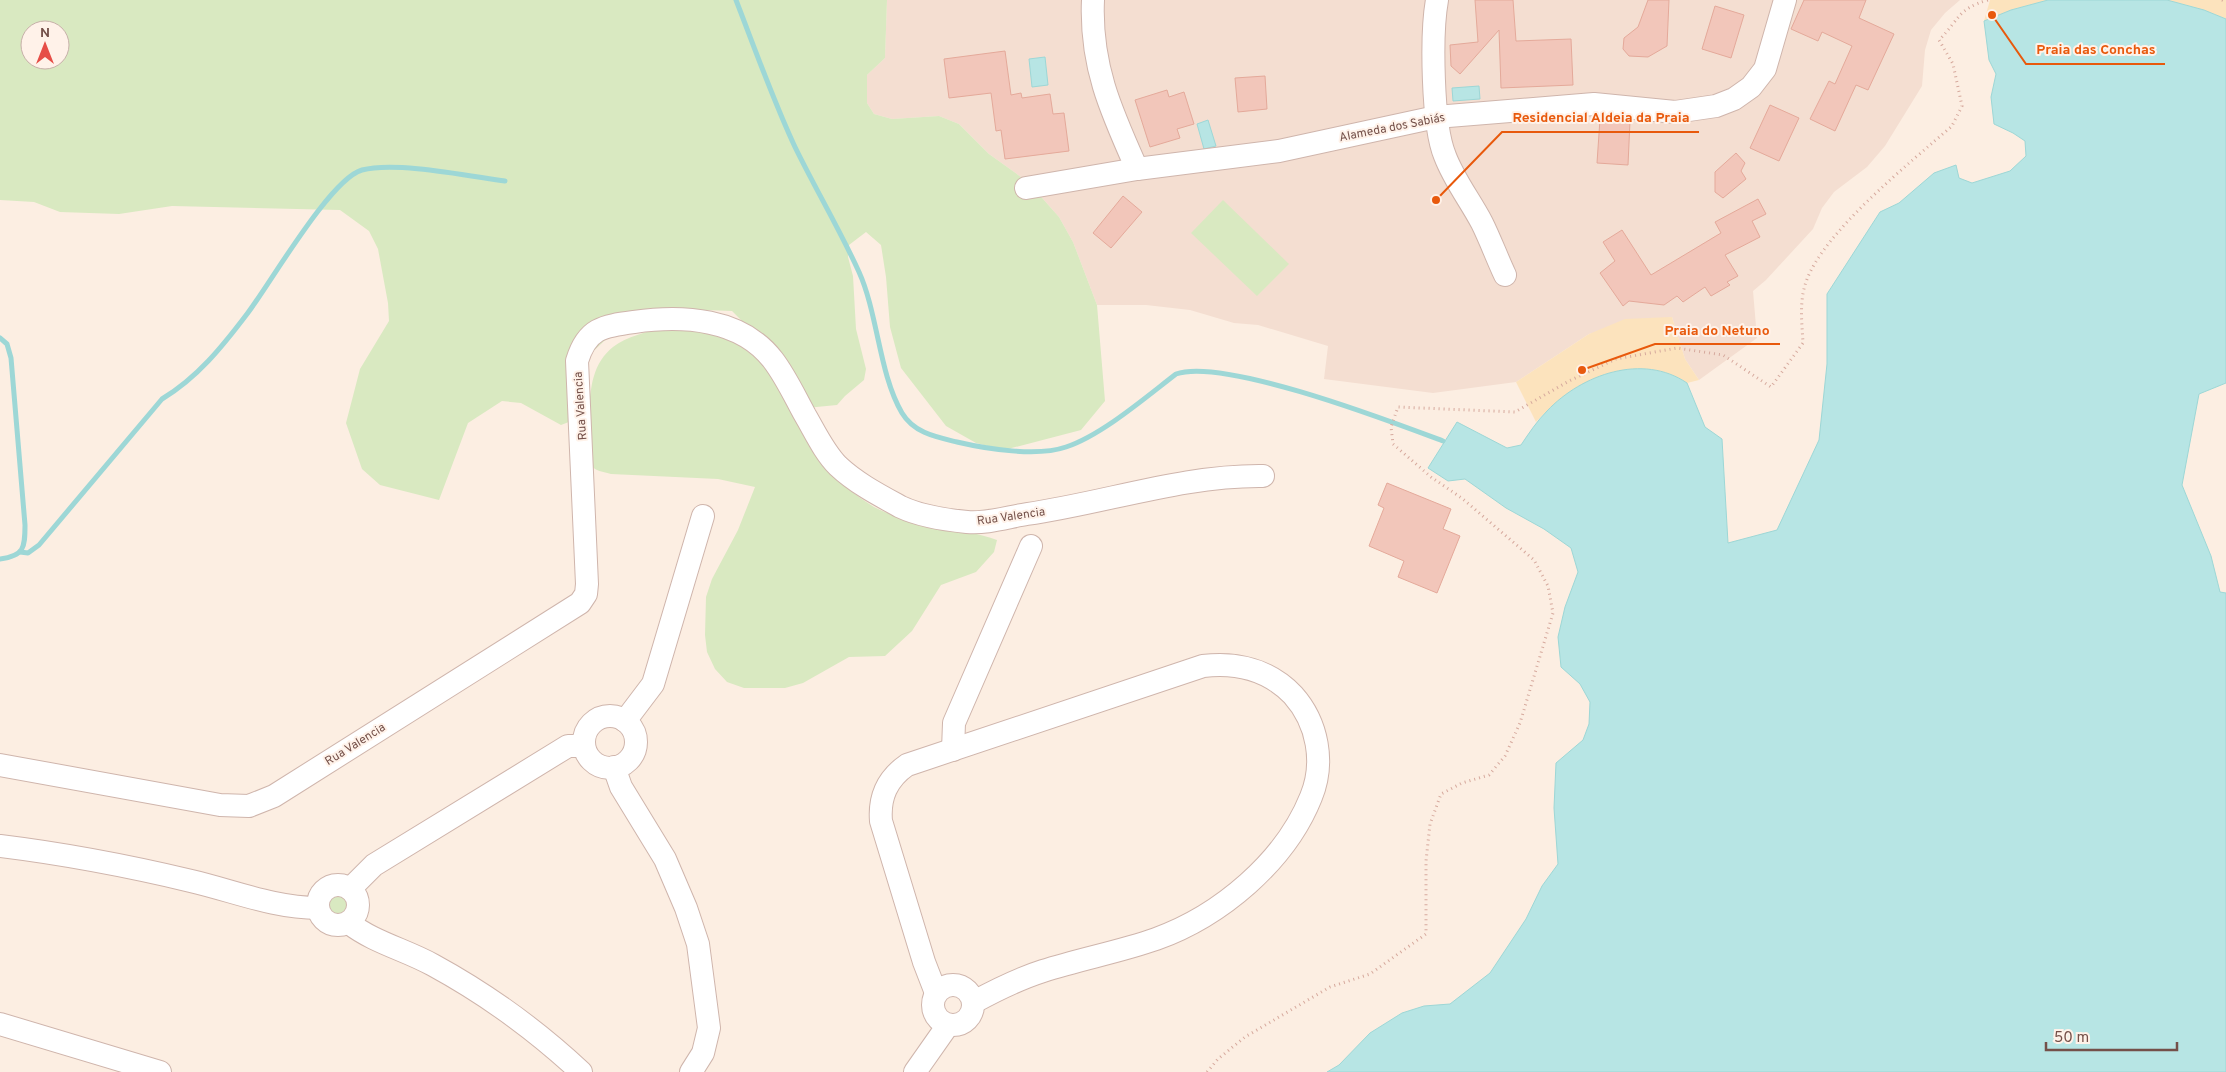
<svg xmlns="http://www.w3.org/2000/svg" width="2226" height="1072" font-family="Overpass,sans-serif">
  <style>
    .residential { fill: #f4ded1 }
    .green { fill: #d9e9c1; fill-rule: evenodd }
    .sand { fill: #fce3bd }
    .water { fill: #b7e5e4; stroke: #9dd7d6 }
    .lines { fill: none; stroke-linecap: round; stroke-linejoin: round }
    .stream { stroke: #9dd7d6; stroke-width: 5 }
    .building { fill: #f2c6ba; stroke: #e4a99a }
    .minor-casing { stroke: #cfb5ac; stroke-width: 24 }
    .path { stroke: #d6a99d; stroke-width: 3; stroke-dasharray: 1 4; stroke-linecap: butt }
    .minor { stroke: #fff; stroke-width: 22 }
    .labels { text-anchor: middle; stroke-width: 4; stroke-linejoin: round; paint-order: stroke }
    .street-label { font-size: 12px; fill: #745049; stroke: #fff2e9 }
    .leader { fill: none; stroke: #e8590c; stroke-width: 2 }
    .callout-dot { fill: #e8590c; stroke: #fff2e9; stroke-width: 2 }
    .callout-label { font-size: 14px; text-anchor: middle; font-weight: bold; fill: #e8590c; stroke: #fff2e9; stroke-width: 4; stroke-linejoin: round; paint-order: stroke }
  </style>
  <rect width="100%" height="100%" fill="#fceee2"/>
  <polygon class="residential" points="887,0 1960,0 1945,13 1931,30 1925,50 1922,86 1885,146 1867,167 1834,192 1822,208 1813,229 1766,280 1753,291 1757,338 1699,380 1685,359 1672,317 1589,334 1516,382 1433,393 1324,379 1328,346 1258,325 1234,323 1190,310 1146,305 1097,305 1073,242 1059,217 1028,182 989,154 959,124 939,116 892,119 874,114 867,103 867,75 885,58"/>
  <g class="green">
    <path d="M0 0H887L885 58 867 75V103L874 114 892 119 939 116 959 124 989 154 1028 182 1059 217 1073 242 1097 305 1105 401 1081 430 1004 450 976 443 946 426 901 368 890 327 886 277 881 245 866 232 849 245 848 257 853 276 856 329 866 369 864 380 845 396 837 405 806 408 770 349 732 311 651 308 635 312 585 359 574 420 561 425 521 403 502 401 468 423 439 500 380 485 362 469 346 423 360 369 389 321 388 303 378 249 369 231 340 210 172 206 119 214 60 212 34 202 0 200ZM30 30H60V60H30Z"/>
    <polygon points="1223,200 1289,264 1257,296 1191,233"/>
    <path d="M663 328 701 329 735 342 763 363 846 487C855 494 864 501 874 507 911 526 958 526 997 540L994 552 976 572 941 585 912 631 885 656 849 657 803 683 785 688H744L727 682 715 669 707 652 705 635 706 597 712 579 738 530 755 487 718 479 611 474C604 472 594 471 590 464 584 453 589 389 594 376 597 365 604 354 613 347 627 336 647 332 663 328Z"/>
    <circle cx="338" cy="905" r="12"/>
  </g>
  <g class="sand">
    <polygon points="1990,0 2048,0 2011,10 1984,21"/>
    <polygon points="2167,0 2226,0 2226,19 2204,10"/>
    <path d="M1672 317 1685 359 1699 380 1687 383C1636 349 1573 381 1536 422L1516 382 1589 334 1625 319Z"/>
  </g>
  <g class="water">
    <path d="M2048 0H2167L2204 10 2226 19V383L2199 394 2182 485 2211 556 2220 592 2226 593V1072H1327L1339 1065 1370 1033 1402 1013 1424 1006 1450 1004 1490 973 1526 919 1542 886 1558 864 1554 808 1556 763 1583 740 1589 724 1590 702 1580 684 1561 667 1558 637 1565 607 1578 572 1571 548 1544 529 1506 508 1465 479 1448 481 1428 468 1457 422 1507 448 1521 445C1529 433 1537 421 1547 411 1582 374 1643 353 1687 383L1705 427 1722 439 1728 543 1777 530 1819 440 1827 364V294L1880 212 1899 203 1934 173 1956 165 1959 178 1972 183 2010 171 2026 156 2025 141 2013 133 1994 124 1991 97 1996 74 1989 60 1984 21 2011 10Z"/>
    <polygon points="1045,57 1048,85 1032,87 1029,59"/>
    <polygon points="1479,86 1480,99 1453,101 1452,88"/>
    <polygon points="1208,120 1216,146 1204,149 1197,124"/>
  </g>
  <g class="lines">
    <g class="stream">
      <path d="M736 0C755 49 773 100 795 147 816 190 840 230 859 272 878 314 879 374 902 413 914 433 936 437 957 442 987 449 1037 457 1066 447 1102 435 1146 397 1176 374 1223 357 1392 422 1443 441"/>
      <path d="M0 338 7 344 11 358 25 525C25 548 24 556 0 559"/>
      <path d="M20 552 28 553 39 545 162 399C197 378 222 347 247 314 270 284 330 179 362 170 395 161 469 176 505 181"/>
    </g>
  </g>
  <g class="building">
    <polygon points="1475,0 1513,0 1516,41 1571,39 1573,85 1501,88 1499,30 1460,74 1451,66 1450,45 1478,42"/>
    <polygon points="1648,0 1669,0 1667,46 1648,57 1629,56 1623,49 1624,38 1638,27"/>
    <polygon points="1804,0 1866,0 1859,18 1894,34 1868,90 1856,85 1835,131 1810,119 1829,81 1835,84 1852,46 1822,32 1818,41 1791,29"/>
    <polygon points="1715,6 1744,15 1731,58 1702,49"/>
    <polygon points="1005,51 1011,95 1021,93 1022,98 1050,94 1053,114 1064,113 1069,151 1005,159 1001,130 996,131 991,93 949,98 944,59"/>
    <polygon points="1265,76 1267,109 1238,112 1235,78"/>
    <polygon points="1167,90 1169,97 1184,92 1194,124 1177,129 1180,138 1150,147 1135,100"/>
    <polygon points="1770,105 1799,118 1779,161 1750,148"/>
    <polygon points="1600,119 1630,121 1628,165 1597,163"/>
    <polygon points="1736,153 1745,163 1741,171 1746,179 1723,198 1715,192 1715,172"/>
    <polygon points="1123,196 1142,212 1111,248 1093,233"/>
    <polygon points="1758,199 1766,214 1752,221 1760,237 1725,255 1738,276 1727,282 1730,285 1711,296 1705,287 1683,302 1677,296 1664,305 1629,301 1623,306 1600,273 1615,261 1603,242 1622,230 1651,275 1721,233 1715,222"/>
    <polygon points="1387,483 1451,509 1443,529 1460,536 1437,593 1398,577 1404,561 1369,546 1384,508 1378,505"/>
  </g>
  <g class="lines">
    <defs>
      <g id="minor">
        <path d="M1093 0C1090 65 1111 111 1137 169"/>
        <path d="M1437 0C1431 33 1432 125 1445 156 1454 180 1470 200 1482 223 1490 239 1497 258 1505 275"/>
        <polyline points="1026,188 1137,169 1279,151 1436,117 1594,104 1675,112 1716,106 1734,99 1751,87 1765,69 1785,0"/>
        <circle cx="610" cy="742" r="26"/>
        <polyline points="625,721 653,684 703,516"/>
        <polyline points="953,750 954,723 1031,546"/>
        <path d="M0 765 220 805 249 806 274 796 580 603 586 594 587 584 577 361C587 328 603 326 634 322 682 315 741 318 773 360 786 377 795 397 805 415 815 432 824 452 838 466 856 483 879 495 901 507 920 516 947 520 967 522 986 524 1008 517 1027 514 1105 503 1183 475 1263 476"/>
        <polyline points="614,767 621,787 665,859 686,908 698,944 709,1028 703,1053 691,1072"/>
        <path d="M0 846C65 854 128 866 191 881 234 891 274 908 318 908"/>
        <circle cx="338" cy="905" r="20"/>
        <polyline points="350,889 374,865 568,746 584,746"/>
        <path d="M349 923C373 942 406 950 433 965 488 995 536 1030 581 1072"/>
        <circle cx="953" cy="1005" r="20"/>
        <path d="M936 993 924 962 881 821C879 797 887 779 907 765L1203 666C1237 662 1269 670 1293 695 1318 723 1325 763 1311 797 1285 862 1220 916 1156 939 1119 952 1080 959 1043 971 1018 979 996 990 974 1002"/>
        <polyline points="0,1024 160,1072"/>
        <polyline points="915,1072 948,1025"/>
      </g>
    </defs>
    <use href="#minor" class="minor-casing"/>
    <g class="path">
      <polyline points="2222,0 2226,2"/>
      <path d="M1207 1072 1218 1059 1245 1037 1330 987 1370 974 1426 934V861L1430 824 1441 794 1462 783 1489 775 1505 756 1520 723 1553 613 1548 586 1534 560 1463 499 1431 477 1393 444 1391 427 1398 407 1515 412 1569 381 1616 359 1677 348 1723 355 1771 387 1803 343C1802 323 1799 302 1806 282 1823 232 1911 162 1952 126L1962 106 1953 64 1939 40C1960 19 1957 9 1988 0"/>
    </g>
    <use href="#minor" class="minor"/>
  </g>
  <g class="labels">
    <g class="street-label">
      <text transform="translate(1392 127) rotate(-11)" y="4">Alameda dos Sabiás</text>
      <text transform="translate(580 406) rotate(-94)" y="4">Rua Valencia</text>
      <text transform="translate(1011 516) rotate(-8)" y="4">Rua Valencia</text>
      <text transform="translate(355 744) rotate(-32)" y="4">Rua Valencia</text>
    </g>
  </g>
  <path class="leader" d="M1992 15L2026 64H2165M1436 200L1502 132H1699M1582 370L1655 344H1780"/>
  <g class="callout-dot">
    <circle cx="1992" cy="15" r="5"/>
    <circle cx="1436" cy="200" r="5"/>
    <circle cx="1582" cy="370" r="5"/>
  </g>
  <g class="callout-label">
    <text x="2096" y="54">Praia das Conchas</text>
    <text x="1601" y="122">Residencial Aldeia da Praia</text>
    <text x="1717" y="335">Praia do Netuno</text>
  </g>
  <g transform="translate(45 45)"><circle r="24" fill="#fff2e9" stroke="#c7b1a9"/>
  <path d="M0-4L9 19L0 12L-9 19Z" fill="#e64e47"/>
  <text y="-8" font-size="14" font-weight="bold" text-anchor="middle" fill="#745049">N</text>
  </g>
  <path d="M2046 1042v8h131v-8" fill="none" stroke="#745049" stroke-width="2.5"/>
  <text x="2054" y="1042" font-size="15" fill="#745049" stroke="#fff2e9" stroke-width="4" paint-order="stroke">50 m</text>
</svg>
